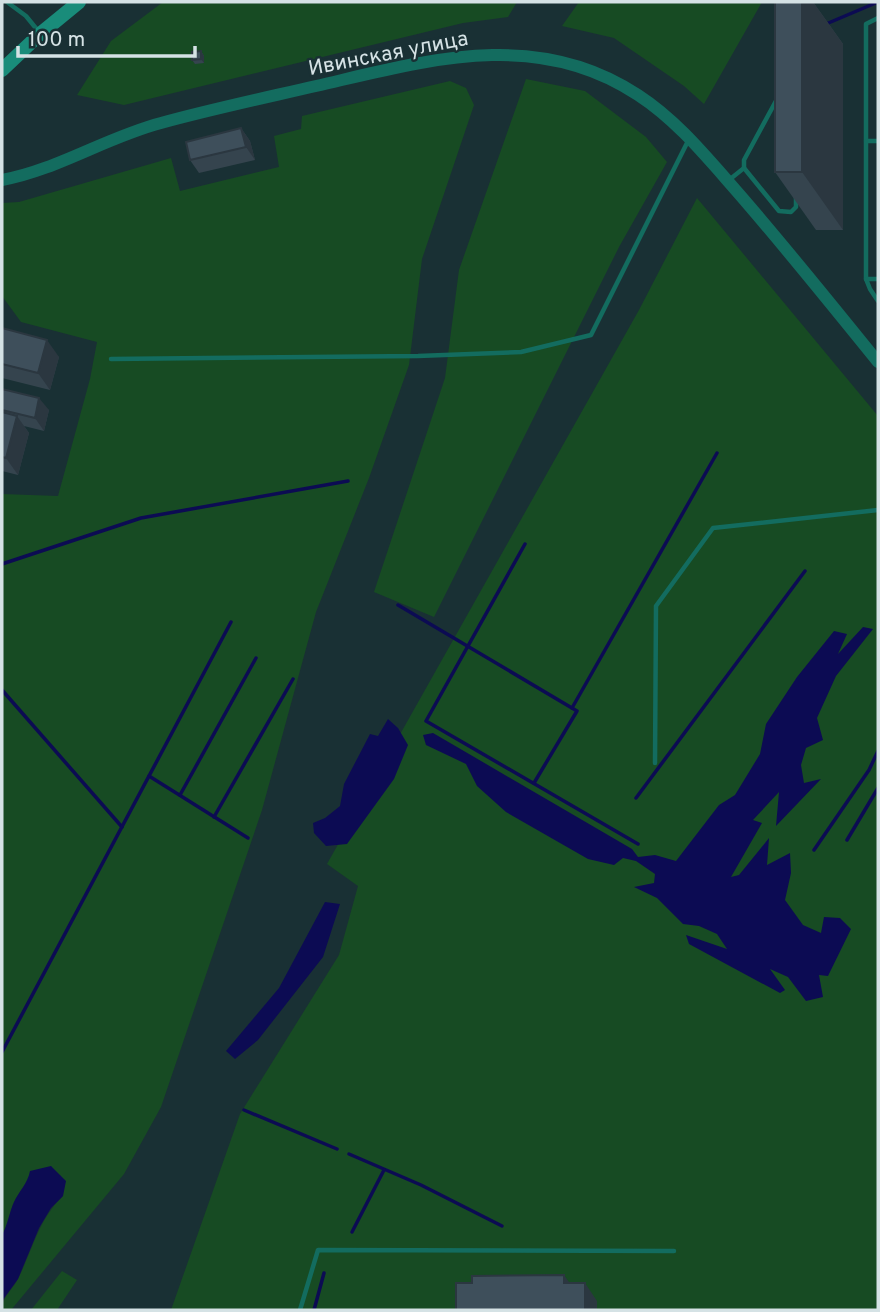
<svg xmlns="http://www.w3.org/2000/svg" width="880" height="1312" font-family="Overpass,sans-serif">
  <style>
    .green { fill: #174b23 }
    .water { fill: #0c0b53 }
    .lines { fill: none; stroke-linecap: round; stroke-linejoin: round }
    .stream { stroke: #0c0b53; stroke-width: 3.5 }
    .service { stroke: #136c5f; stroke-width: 4.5 }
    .tertiary { stroke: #136c5f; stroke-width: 12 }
    .secondary { stroke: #198c7a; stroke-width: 14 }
    .wall { fill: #35444e }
    .shaded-wall { fill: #2b3740 }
    .building { fill: #3e4f5b; stroke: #2b3740; stroke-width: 2 }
    .labels { text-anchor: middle; stroke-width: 5; stroke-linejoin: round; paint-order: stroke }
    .street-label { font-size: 21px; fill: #d5e2e5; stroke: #193034 }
  </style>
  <rect width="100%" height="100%" fill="#193034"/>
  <g class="green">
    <polygon points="163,2 517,2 508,17 463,23 124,105 77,95 111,41"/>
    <polygon points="579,2 762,2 704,104 684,86 614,38 562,26"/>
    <polygon points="526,79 585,91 646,137 667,162 619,247 434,617 374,592 445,378 459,270"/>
    <path d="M450 81 466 88 474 105 422 259 409 365 369 478 316 612 262 810 161 1107 124 1174 11 1310H2C2 1296 13 1290 19 1277 33 1248 39 1219 63 1196L29 1179 13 1204 7 1226 2 1235V494L58 496 90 379 97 342 21 322 2 296V203L19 202 171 158 180 191 279 167 274 136 301 129 302 116Z"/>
    <polygon points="697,198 878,416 878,1310 171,1310 240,1114 339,955 358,886 327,864 639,310"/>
    <polygon points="62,1271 77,1280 57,1310 31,1310"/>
  </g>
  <g class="water">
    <polygon points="863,627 873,629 836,676 817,718 823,740 806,748 801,765 804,783 821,779 776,826 779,792 753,820 762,823 731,877 739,875 769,838 767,865 790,853 791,873 785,900 803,925 821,933 824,917 840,918 851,929 828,976 819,975 823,997 806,1001 788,977 770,969 785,990 780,993 689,944 686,935 727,949 717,934 699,926 683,924 657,898 634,887 654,883 655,874 636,861 623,858 614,865 588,859 506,812 477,786 466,764 426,745 423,735 433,733 632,849 638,857 655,855 676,861 719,805 735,795 760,754 766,724 797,677 834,631 847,634 838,654"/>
    <polygon points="388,719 398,728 408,745 394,779 347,844 326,846 314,833 313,823 325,818 340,806 344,784 370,734 378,736"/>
    <polygon points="325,902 340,904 323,957 258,1040 235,1059 226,1051 279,988"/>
    <path d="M51 1166 66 1181 63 1196 51 1208 39 1228 18 1279 2 1301V1235C8 1224 9 1213 14 1202 19 1191 28 1183 30 1171Z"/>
  </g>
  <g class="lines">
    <g class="stream">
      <polyline points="826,24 878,2"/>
      <polyline points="525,544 426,721 638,844"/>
      <polyline points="2,564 141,518 348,481"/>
      <polyline points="398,605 577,711 534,783"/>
      <polyline points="2,690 122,827"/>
      <polyline points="572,708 717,453"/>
      <polyline points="149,776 248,838"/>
      <polyline points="180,795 256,658"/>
      <polyline points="636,798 805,571"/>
      <polyline points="214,817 293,679"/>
      <polyline points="847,840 878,788"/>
      <polyline points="814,850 869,770 878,751"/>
      <polyline points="2,1052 231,622"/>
      <polyline points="244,1110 337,1149"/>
      <polyline points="349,1154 421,1185 502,1226"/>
      <polyline points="352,1232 384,1170"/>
      <polyline points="314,1310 324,1273"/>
    </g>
    <g class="service">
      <polyline points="7,2 26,16 39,32"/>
      <polyline points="878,18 866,24 866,279 870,289 878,301"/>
      <polyline points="866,141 878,141"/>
      <polyline points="744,168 779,211 791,212 796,207 796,196"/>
      <polyline points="729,180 744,168 744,160 777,99"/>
      <polyline points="866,279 878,279"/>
      <polyline points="111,359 418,356 521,352 591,335 688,141"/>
      <polyline points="655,763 656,606 713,528 878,510"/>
      <polyline points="300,1310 318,1250 674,1251"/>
    </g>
    <path class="tertiary" d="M2 180C57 170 107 137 161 123 212 109 264 98 316 86 425 61 536 27 638 95 675 119 704 154 733 187 783 244 830 303 878 362"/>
    <polyline class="secondary" points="2,70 40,34 79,2"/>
  </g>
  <g class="wall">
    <polygon points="775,2 813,2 843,44 843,230 816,230 775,172"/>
    <polygon points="201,51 204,56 204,63 195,64 192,60"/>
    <polygon points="241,128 250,141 255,160 199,173 190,160"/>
    <polygon points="2,328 59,357 50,390 2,378"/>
    <polygon points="2,389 49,410 44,431 24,426 29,433 18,475 2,471"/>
  </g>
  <g class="shaded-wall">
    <polygon points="802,2 813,2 843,44 843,230 802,172"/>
    <polygon points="201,51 204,56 204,63 201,59"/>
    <polygon points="241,128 250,141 255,160 246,147"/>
    <polygon points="47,340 59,357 50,390 38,373"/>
    <polygon points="39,398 49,410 44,431 35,418"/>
    <polygon points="17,416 29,433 18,475 6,458"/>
    <polygon points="564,1275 576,1292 564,1283"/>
    <polygon points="585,1283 597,1301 597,1310 585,1310"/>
  </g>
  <g class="building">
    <rect x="775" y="2" width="27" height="170"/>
    <polygon points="201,51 201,59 192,60 192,52"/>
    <polygon points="241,128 246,147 190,160 186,142"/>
    <polygon points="2,328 47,340 38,373 2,364"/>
    <polygon points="2,389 39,398 35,418 2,410"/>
    <polygon points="2,412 17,416 6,458 2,457"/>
    <polygon points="564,1275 564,1283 585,1283 585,1310 456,1310 456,1283 472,1283 472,1276"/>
  </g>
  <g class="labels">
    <g class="street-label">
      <text transform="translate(388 53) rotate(-11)" y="7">Ивинская улица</text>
    </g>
  </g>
  <rect width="880" height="1312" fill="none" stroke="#d5e2e5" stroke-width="7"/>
  <path d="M18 46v10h177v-10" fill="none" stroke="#d5e2e5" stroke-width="3.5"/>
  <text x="28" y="46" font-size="21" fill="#d5e2e5" stroke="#193034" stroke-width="5" paint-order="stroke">100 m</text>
</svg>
